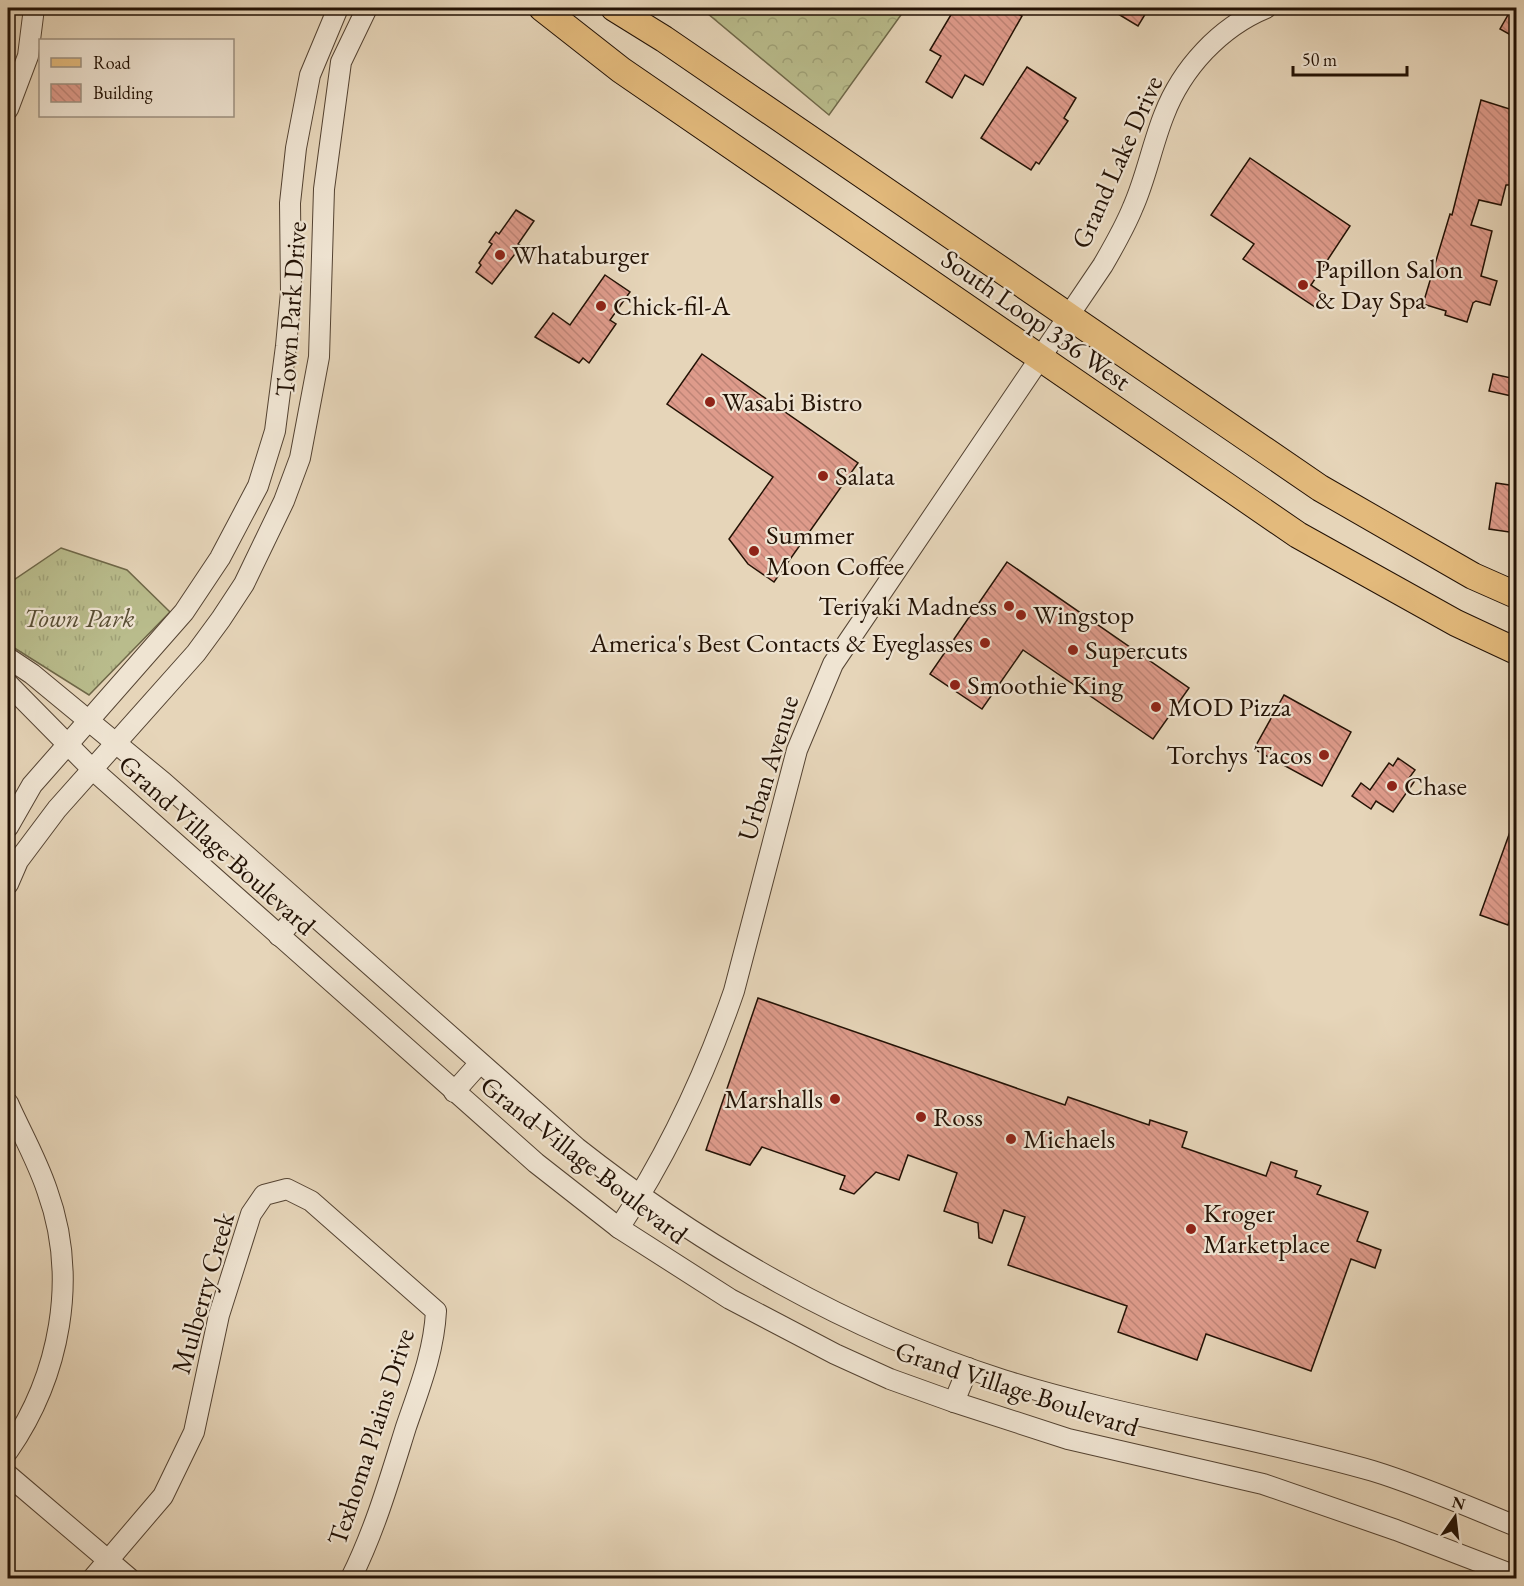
<svg xmlns="http://www.w3.org/2000/svg" width="1524" height="1586" font-family="'EB Garamond',serif">
  <style>
    .grass { fill: url(#grass-tufts); stroke: #6e6748; stroke-width: 1.5 }
    .forest { fill: url(#forest-crowns); stroke: #6e6748; stroke-width: 1.5 }
    .building { fill: url(#building-back-hatch); stroke: #231205; stroke-width: 1.5 }
    .lines { fill: none; stroke-linecap: round; stroke-linejoin: round }
    .minor-casing { stroke: #544332; stroke-width: 22 }
    .major-casing { stroke: #231205; stroke-width: 28 }
    .minor { stroke: #efe4d2; stroke-width: 20 }
    .major { stroke: #e3ba7c; stroke-width: 26 }
    .poi-dot { fill: #8f2418; stroke: #efe4d2; stroke-width: 2 }
    .labels { text-anchor: middle; stroke-width: 4.5; stroke-linejoin: round; paint-order: stroke }
    .street-label { font-size: 27px; fill: #231205; stroke: #efe4d2 }
    .poi-label { font-size: 27px; fill: #231205; stroke: #efe4d2; text-anchor: start }
    .park-label { font-size: 27px; font-style: italic; fill: #584e34; stroke: #efe4d2 }
  </style>
  <defs>
    <pattern id="grass-tufts" width="24" height="20" patternUnits="userSpaceOnUse" patternTransform="scale(1.5)"><rect width="24" height="20" fill="#b9bc8c"/><path d="M3 7l-1-3M5 7V3M7 7l1-3M15 17l-1-3M17 17v-4M19 17l1-3" fill="none" stroke="#9fa177"/></pattern>
    <pattern id="forest-crowns" width="20" height="18" patternUnits="userSpaceOnUse" patternTransform="scale(1.5)"><rect width="20" height="18" fill="#b9bc8c"/><path d="M2 6a3 3 0 1 1 6 0M12 15a3 3 0 1 1 6 0" fill="none" stroke="#9fa177"/></pattern>
    <pattern id="building-back-hatch" width="6" height="6" patternUnits="userSpaceOnUse" patternTransform="scale(1.5)"><rect width="6" height="6" fill="#de9b8b"/><path d="M-1 5l2 2M0 0l6 6M5-1l2 2" fill="none" stroke="#be8476"/></pattern>
  </defs>
  <rect width="100%" height="100%" fill="#e6d5b9"/>
  <filter id="stains"><feTurbulence type="fractalNoise" baseFrequency=".00333" numOctaves="4"/><feColorMatrix values="0 0 0 0 .2 0 0 0 0 .09 0 0 0 0 .02 0 0 0 .5 -.17"/></filter>
  <radialGradient id="worn" r=".72"><stop offset=".6" stop-color="#630" stop-opacity="0"/><stop offset="1" stop-color="#630" stop-opacity=".3"/></radialGradient>
  <polygon class="grass" points="61,548 127,570 170,612 89,695 8,644 8,584"/>
  <polygon class="forest" points="701,8 906,8 829,115"/>
  <g class="building">
    <polygon points="955,8 1007,8 1022,16 983,85 965,75 952,98 926,82 941,56 930,50"/>
    <polygon points="1108,8 1149,8 1138,26"/>
    <polygon points="1512,8 1516,8 1516,38 1500,29"/>
    <polygon points="1027,67 1076,98 1064,118 1068,121 1039,164 1036,162 1031,170 981,138"/>
    <polygon points="1481,100 1516,111 1516,182 1511,180 1510,185 1506,185 1501,205 1479,200 1471,225 1492,231 1481,276 1497,281 1490,305 1476,301 1473,303 1467,322 1445,315 1446,311 1423,304 1450,214 1452,215"/>
    <polygon points="1250,158 1350,226 1311,285 1324,294 1315,307 1243,259 1254,244 1211,215"/>
    <polygon points="516,210 534,221 518,244 521,246 492,284 476,272 481,265 479,263 492,244 489,242 496,232 499,234"/>
    <polygon points="605,275 630,292 610,320 616,324 589,363 583,358 579,363 535,337 553,313 570,325"/>
    <polygon points="702,354 858,463 774,582 748,564 729,539 773,477 667,404"/>
    <polygon points="1493,374 1516,379 1516,397 1489,391"/>
    <polygon points="1496,483 1516,486 1516,533 1489,529"/>
    <polygon points="1007,562 1189,688 1153,739 1023,650 982,709 930,674"/>
    <polygon points="1284,695 1351,732 1322,786 1254,749"/>
    <polygon points="1398,758 1415,770 1409,778 1414,782 1393,812 1376,801 1371,809 1352,796 1361,783 1370,790 1389,763 1393,766"/>
    <polygon points="1515,818 1516,900 1508,925 1480,915"/>
    <polygon points="758,998 1065,1105 1068,1097 1149,1125 1150,1120 1187,1132 1182,1147 1266,1176 1271,1162 1297,1171 1295,1177 1321,1186 1317,1194 1368,1212 1357,1241 1381,1250 1375,1268 1351,1259 1311,1371 1206,1334 1197,1360 1118,1332 1127,1306 1008,1265 1025,1217 1004,1210 992,1243 979,1238 978,1223 944,1211 957,1173 908,1155 899,1180 876,1172 854,1194 840,1189 845,1176 762,1147 750,1165 706,1150"/>
  </g>
  <g class="lines">
    <defs>
      <g id="minor">
        <polyline points="8,109 28,56 34,8"/>
        <path d="M8 658 32 674 163 782 577 1148C704 1248 849 1331 1003 1380 1125 1418 1251 1436 1373 1471 1422 1486 1469 1507 1516 1526"/>
        <polyline points="8,684 92,769 536,1163 619,1228 730,1299 835,1354 890,1379 954,1402 1068,1439 1263,1484 1396,1530 1516,1576"/>
        <polyline points="8,827 32,785 184,612 220,558 258,486 275,431 286,346 291,292 290,203 296,148 310,75 338,8"/>
        <polyline points="8,884 18,861 57,809 196,653 221,619 244,584 284,501 300,458 319,357 324,189 341,62 367,8"/>
        <polyline points="279,936 303,908"/>
        <polyline points="454,1092 479,1064"/>
        <path d="M8 1103C21 1132 37 1160 47 1190 79 1278 60 1376 8 1451"/>
        <path d="M619 1228C668 1154 705 1075 734 991L797 750 833 664 1103 265C1114 246 1125 227 1133 207 1146 178 1152 145 1164 115 1182 68 1220 27 1266 8"/>
        <polyline points="954,1402 968,1368"/>
        <polyline points="8,1475 129,1578"/>
        <path d="M93 1578 163 1496 194 1432 219 1315 251 1214 264 1195 287 1189 311 1201 436 1311C434 1352 419 1389 406 1427 390 1478 375 1530 351 1578"/>
      </g>
      <g id="major">
        <polyline points="542,8 621,70 1298,535 1456,623 1516,651"/>
        <polyline points="614,8 664,39 1320,488 1473,576 1516,595"/>
      </g>
    </defs>
    <use href="#minor" class="minor-casing"/>
    <use href="#major" class="major-casing"/>
    <use href="#minor" class="minor"/>
    <use href="#major" class="major"/>
  </g>
  <g class="poi-dot">
    <circle cx="500" cy="255" r="6"/>
    <circle cx="1303" cy="285" r="6"/>
    <circle cx="601" cy="306" r="6"/>
    <circle cx="710" cy="402" r="6"/>
    <circle cx="823" cy="476" r="6"/>
    <circle cx="754" cy="551" r="6"/>
    <circle cx="1009" cy="606" r="6"/>
    <circle cx="1021" cy="615" r="6"/>
    <circle cx="985" cy="643" r="6"/>
    <circle cx="1073" cy="650" r="6"/>
    <circle cx="955" cy="685" r="6"/>
    <circle cx="1156" cy="707" r="6"/>
    <circle cx="1324" cy="755" r="6"/>
    <circle cx="1392" cy="786" r="6"/>
    <circle cx="835" cy="1099" r="6"/>
    <circle cx="921" cy="1117" r="6"/>
    <circle cx="1011" cy="1139" r="6"/>
    <circle cx="1191" cy="1229" r="6"/>
  </g>
  <g class="labels">
    <g class="street-label">
      <text transform="translate(1117 162) rotate(-66)" y="9">Grand Lake Drive</text>
      <text transform="translate(291 309) rotate(-86)" y="9">Town Park Drive</text>
      <text transform="translate(1036 320) rotate(35)" y="9">South Loop 336 West</text>
      <text transform="translate(768 768) rotate(-73)" y="9">Urban Avenue</text>
      <text transform="translate(217 845) rotate(42)" y="9">Grand Village Boulevard</text>
      <text transform="translate(584 1160) rotate(38)" y="9">Grand Village Boulevard</text>
      <text transform="translate(203 1293) rotate(-74)" y="9">Mulberry Creek</text>
      <text transform="translate(1017 1389) rotate(18)" y="9">Grand Village Boulevard</text>
      <text transform="translate(371 1437) rotate(-72)" y="9">Texhoma Plains Drive</text>
    </g>
    <g class="poi-label">
      <text x="512" y="264">Whataburger</text>
      <text x="1315" y="278">Papillon Salon<tspan x="1315" dy="31">&amp; Day Spa</tspan></text>
      <text x="613" y="315">Chick-fil-A</text>
      <text x="722" y="411">Wasabi Bistro</text>
      <text x="835" y="485">Salata</text>
      <text x="766" y="544">Summer<tspan x="766" dy="31">Moon Coffee</tspan></text>
      <text x="997" y="615" text-anchor="end">Teriyaki Madness</text>
      <text x="1033" y="624">Wingstop</text>
      <text x="973" y="652" text-anchor="end">America's Best Contacts &amp; Eyeglasses</text>
      <text x="1085" y="659">Supercuts</text>
      <text x="967" y="694">Smoothie King</text>
      <text x="1168" y="716">MOD Pizza</text>
      <text x="1312" y="764" text-anchor="end">Torchys Tacos</text>
      <text x="1404" y="795">Chase</text>
      <text x="823" y="1108" text-anchor="end">Marshalls</text>
      <text x="933" y="1126">Ross</text>
      <text x="1023" y="1148">Michaels</text>
      <text x="1203" y="1222">Kroger<tspan x="1203" dy="31">Marketplace</tspan></text>
    </g>
    <g class="park-label">
      <text x="79" y="627">Town Park</text>
    </g>
  </g>
  <rect width="1524" height="1586" fill="none" stroke="#e6d5b9" stroke-width="30"/>
  <rect x="9" y="9" width="1506" height="1568" fill="none" stroke="#231205" stroke-width="3"/>
  <rect x="15" y="15" width="1494" height="1556" fill="none" stroke="#231205" stroke-width="1.5"/>
  <rect x="39" y="39" width="195" height="78" fill="#efe4d2" stroke="#9d9080" stroke-width="1.5"/>
  <rect x="51" y="58" width="30" height="9" fill="#e3ba7c" stroke="#9d9080" stroke-width="1.5"/>
  <text x="93" y="69" font-size="18" fill="#231205">Road</text>
  <rect x="51" y="84" width="30" height="18" fill="url(#building-back-hatch)" stroke="#9d9080" stroke-width="1.5"/>
  <text x="93" y="99" font-size="18" fill="#231205">Building</text>
  <g transform="translate(1455 1517) rotate(14)" stroke="#efe4d2" stroke-width="4.5" paint-order="stroke">
  <path d="M0-4.5L10 22L0 15L-10 22Z" fill="#231205"/>
  <text y="-9" font-size="16" font-weight="bold" text-anchor="middle" fill="#231205">N</text>
  </g>
  <path d="M1293 66v9h114v-9" fill="none" stroke="#231205" stroke-width="3"/>
  <text x="1302" y="66" font-size="18" fill="#231205" stroke="#efe4d2" stroke-width="4.5" paint-order="stroke">50 m</text>
  <rect width="100%" height="100%" filter="url(#stains)"/>
  <rect width="100%" height="100%" fill="url(#worn)"/>
</svg>
